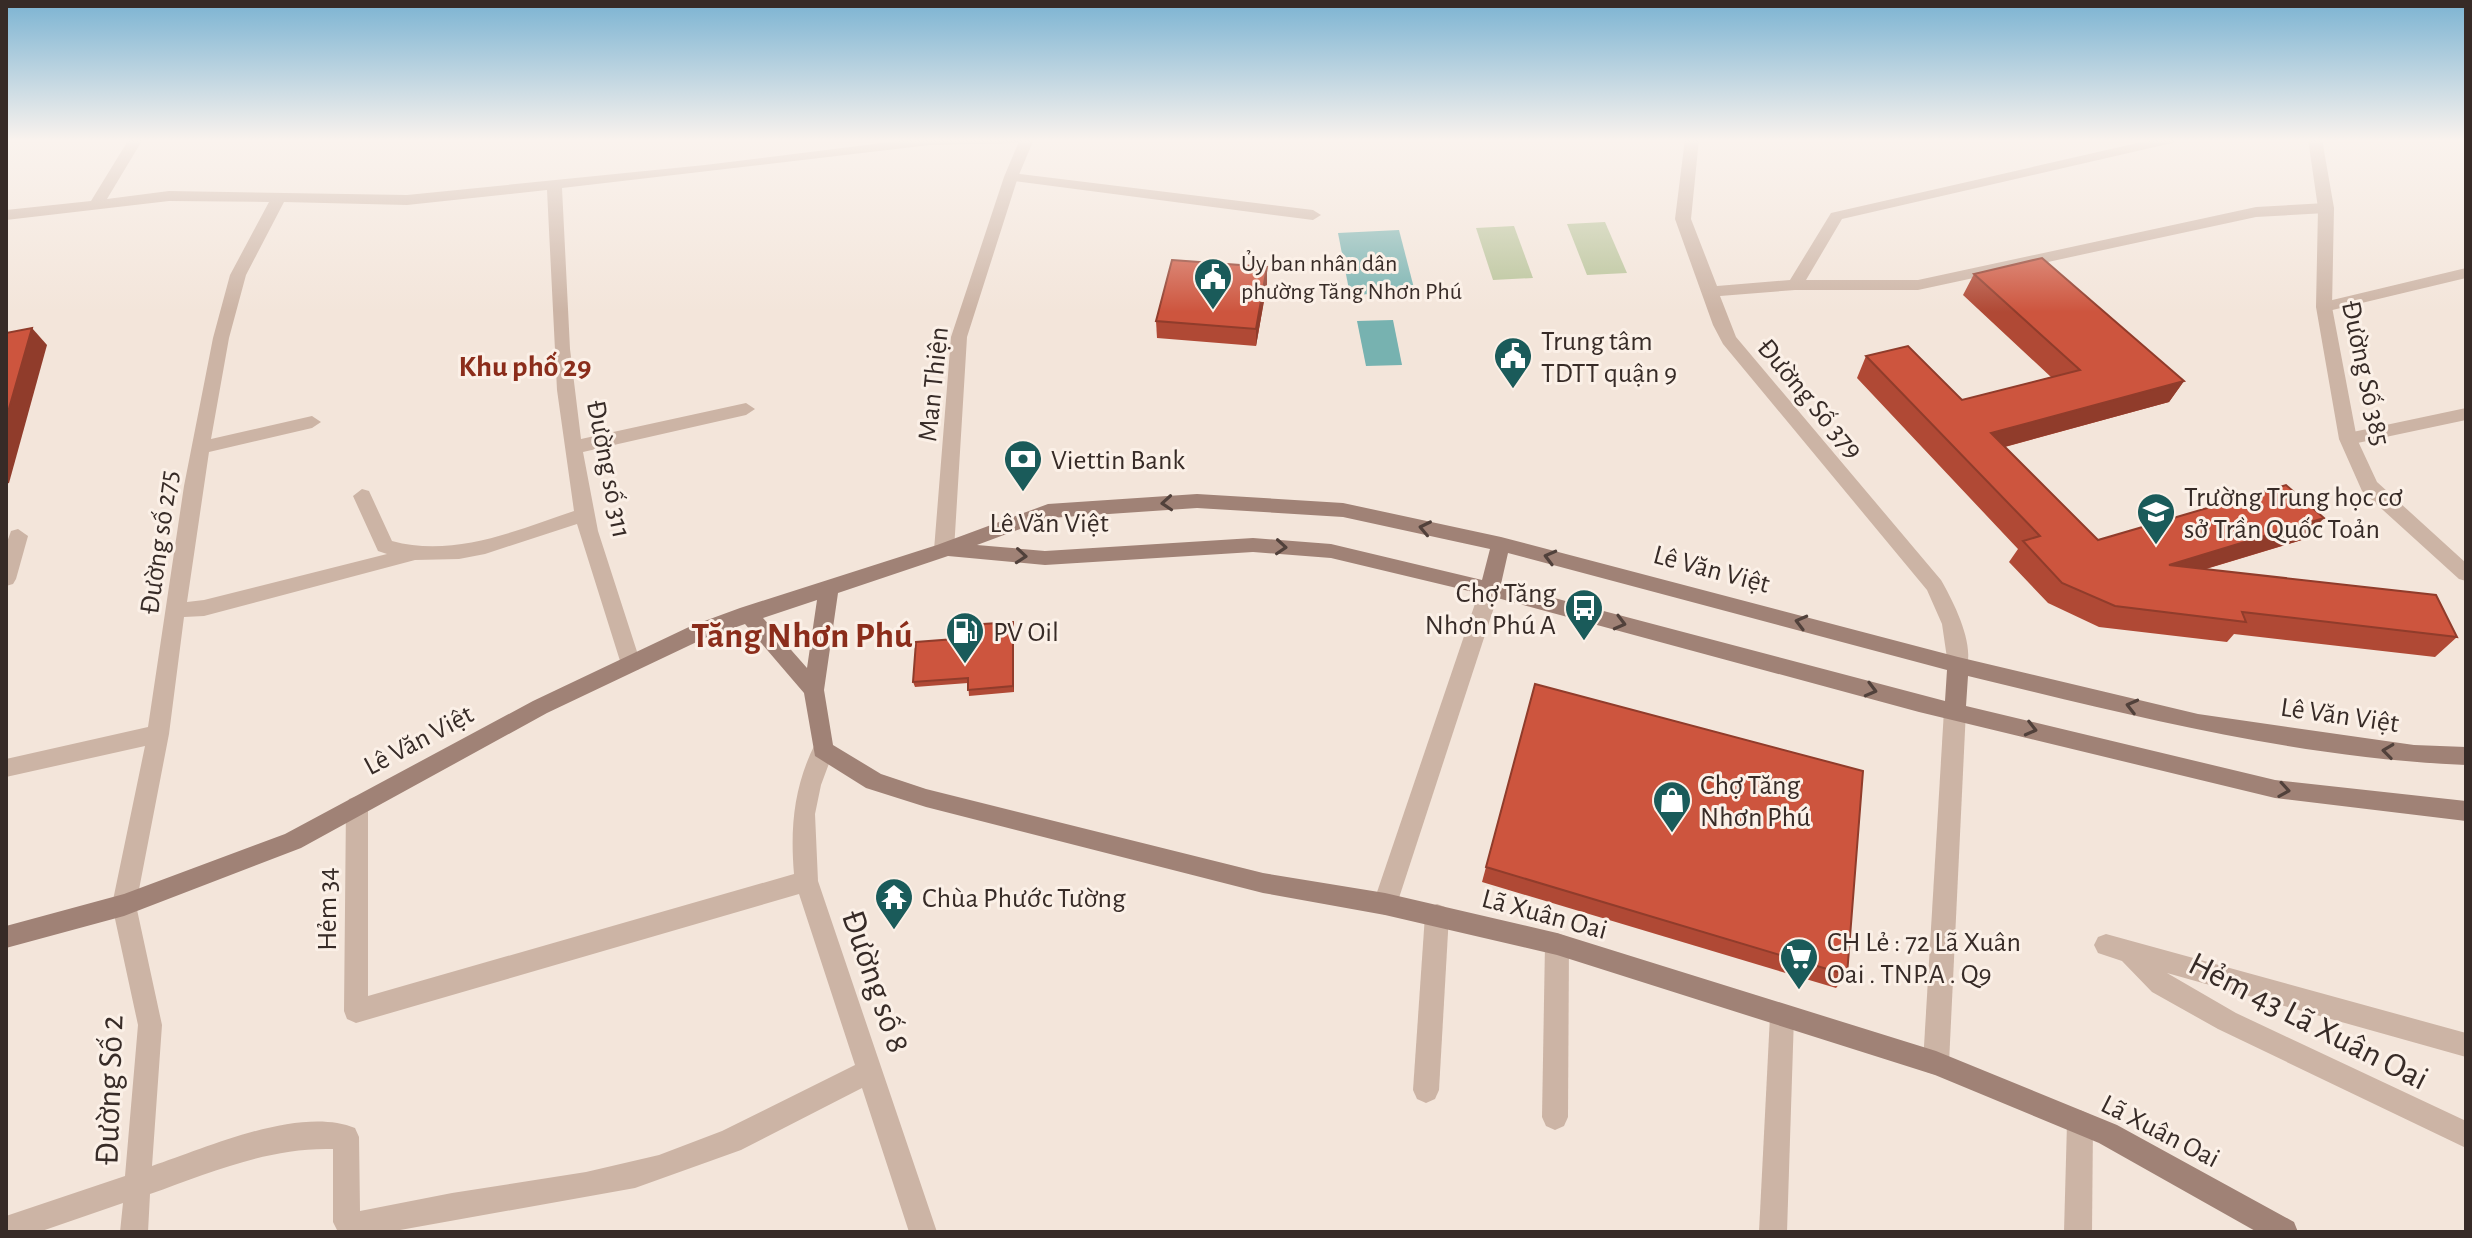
<svg xmlns="http://www.w3.org/2000/svg" width="2472" height="1238" font-family="'Alegreya Sans',sans-serif">
  <style>
    .green { fill: #b8c399 }
    .water { fill: #77b2b0 }
    .lines { fill: none; stroke-linecap: round; stroke-linejoin: round }
    .pedestrian { fill: #ccb4a5; fill-rule: evenodd }
    .minor { fill: #ccb4a5; fill-rule: evenodd }
    .tertiary { fill: #ccb4a5; fill-rule: evenodd }
    .secondary { fill: #a08276; fill-rule: evenodd }
    .wall { fill: #b04935 }
    .shaded-wall { fill: #903c2b }
    .building { fill: #cd553e; stroke: #903c2b; stroke-width: 2 }
    .oneway { stroke: #51413b }
    .labels { text-anchor: middle; stroke-width: 6; stroke-linejoin: round; paint-order: stroke }
    .far-poi-label { font-size: 24px; fill: #372b27; stroke: #fbf0e7; text-anchor: start }
    .poi-label { font-size: 28px; fill: #372b27; stroke: #fbf0e7; text-anchor: start }
    .street-label { font-size: 28px; fill: #372b27; stroke: #fbf0e7 }
    .neighbourhood-label { font-size: 30px; font-weight: bold; fill: #8b2d1b; stroke: #fbf0e7 }
    .near-street-label { font-size: 34px; fill: #372b27; stroke: #fbf0e7 }
    .district-label { font-size: 36px; font-weight: bold; fill: #8b2d1b; stroke: #fbf0e7 }
  </style>
  <rect width="100%" height="100%" fill="#f3e5da"/>
  <g class="green">
    <polygon points="1605,222 1627,273 1587,275 1567,224"/>
    <polygon points="1514,226 1533,278 1493,280 1476,228"/>
  </g>
  <g class="water">
    <polygon points="1399,230 1415,292 1350,295 1338,233"/>
    <polygon points="1393,320 1402,365 1366,366 1357,321"/>
  </g>
  <g class="lines">
    <polygon class="pedestrian" points="1782,1004 1791,1008 1794,1016 1787,1232 1759,1232 1770,1016 1773,1008"/>
    <g class="minor">
      <path d="M129 139H143L107 199 169 191 407 195 705 165 914 139H1026L1019 143 930 145 562 188 570 349 581 439 746 403 755 409 746 415 583 452 598 531 641 664 638 670H624L621 664 577 524 485 554 459 559 415 560 204 616 184 617 169 734 136 905 162 1025 152 1166C206 1148 300 1105 355 1128L359 1137 360 1211 452 1193 586 1172 659 1155 722 1131 855 1065 799 894 356 1023 347 1019 344 1011 346 806 349 799 357 796 365 799 368 806V996L794 874C790 827 794 786 815 744L823 741 831 744 834 750 821 785 815 814 818 881 937 1232H909L862 1088 741 1150 635 1188 389 1232H338L333 1222V1149C269 1147 209 1173 150 1194L148 1232H120L123 1203 39 1232H6V1216L125 1176 138 1025 112 905 145 746 6 777V759L148 727 184 486 213 338 230 275 269 202 169 201 6 220V210L91 201ZM547 190 557 390 574 511C517 530 454 558 392 541L369 491 362 489 353 496 378 551 387 554 204 600 187 602 209 452 312 428 321 422 312 416 211 439 229 338 246 275 284 202 407 205Z"/>
      <path d="M1685 139H1699L1691 219 1717 286 1790 280 1831 213 2155 139H2179L2172 143 1842 219 1806 280H1918L2256 207 2326 203 2334 208 2326 213 2256 217 1918 290H1795L1720 296 1736 337 1941 580C1953 601 1977 647 1965 671L1958 673 1951 671 1948 665 1942 624 1927 590 1723 344 1713 325 1675 219Z"/>
      <polygon points="1011,173 1313,210 1321,215 1313,220 1006,180 1006,174"/>
      <polygon points="2466,268 2466,278 2324,312 2316,307 2324,302"/>
      <polygon points="2466,408 2466,420 2348,445 2339,439 2348,433"/>
      <polygon points="18,529 28,536 16,579 13,584 6,586 6,545 11,531"/>
      <polygon points="1490,582 1497,584 1500,589 1397,904 1393,911 1385,915 1377,911 1373,904 1480,589 1483,584"/>
      <polygon points="1955,701 1962,704 1966,710 1949,1063 1945,1072 1936,1075 1927,1072 1923,1063 1944,710 1948,704"/>
      <polygon points="1437,904 1445,907 1449,915 1439,1090 1435,1099 1426,1103 1417,1099 1413,1090 1425,915 1429,907"/>
      <polygon points="1557,933 1565,936 1569,944 1568,1117 1564,1126 1555,1130 1546,1126 1542,1117 1545,944 1549,936"/>
      <polygon points="2106,934 2466,1033 2466,1057 2167,973 2236,1013 2466,1121 2466,1148 2218,1029 2152,992 2122,961 2098,953 2094,945 2098,937"/>
      <polygon points="2080,1110 2089,1114 2093,1123 2092,1232 2064,1232 2067,1123 2071,1114"/>
    </g>
    <g class="tertiary">
      <polygon points="1020,139 1034,139 1018,177 967,337 954,550 944,557 934,550 951,337 1004,177"/>
      <polygon points="2308,139 2322,139 2334,208 2332,307 2357,439 2377,482 2466,563 2466,581 2459,579 2362,491 2339,439 2316,307 2318,208"/>
    </g>
    <path class="secondary" d="M1197 494 1343 503 1501 537 1958 657 2198 714 2414 745 2466 747V765C2297 758 2132 716 1968 676L1966 706 2275 780 2466 801V821L2275 798 1919 712 1490 596 1331 558 1253 552 1045 565 948 556 838 593 824 690 833 745 881 774 926 789 1263 873 1385 893 1557 933 1936 1051 2117 1125 2294 1222 2298 1232H2257L2099 1143 1935 1075 1557 955 1385 915 1263 893 926 807 866 788 815 756 804 693 745 624 705 638 547 713 301 848 124 916 6 948V926L124 894 285 834 533 701 691 626 740 608 937 545 1048 504ZM1197 508 1343 517 1490 549 1482 580 1331 544 1253 538 1045 551 977 545 1050 518ZM1508 553 1947 670 1945 701 1501 584ZM817 600 807 668 763 618Z"/>
  </g>
  <g class="wall">
    <polygon points="1267,267 1267,284 1256,346 1157,338 1156,321"/>
    <polygon points="1974,274 2184,381 2169,402 2005,447 2098,540 2305,539 2206,569 2457,637 2435,657 2234,634 2227,642 2099,627 2048,603 2009,562 2018,549 1857,378 1866,356 1962,400 2051,377 1963,295"/>
    <polygon points="1013,622 1014,628 1014,692 969,696 968,683 915,687 913,682 968,638"/>
    <polygon points="1535,684 1847,975 1836,988 1482,882"/>
  </g>
  <g class="shaded-wall">
    <polygon points="1267,267 1267,284 1256,346 1256,329"/>
    <polygon points="32,328 47,345 9,483 6,484 6,419"/>
    <polygon points="2184,381 2169,402 1978,454 1991,433"/>
    <polygon points="2324,518 2305,539 2152,585 2169,565"/>
    <polygon points="1013,622 1014,628 1014,692 1013,686"/>
  </g>
  <g class="building">
    <polygon points="2042,258 2184,381 1991,433 2098,540 2286,485 2324,518 2169,565 2436,595 2457,637 2242,612 2246,622 2115,606 2062,583 2023,541 2040,536 1866,356 1908,346 1962,400 2080,370 1974,274"/>
    <polygon points="1172,260 1267,267 1256,329 1156,321"/>
    <polygon points="32,328 6,419 6,333"/>
    <polygon points="1013,622 1013,686 968,690 968,678 913,682 916,642 968,638 968,625"/>
    <polygon points="1535,684 1863,771 1847,975 1486,867"/>
  </g>
  <defs><path id="oneway-chevron" d="M-2-3.5L2.5 0L-2 3.5" fill="none" stroke-width="1.6" stroke-linecap="round" stroke-linejoin="round" transform="scale(2)"/></defs>
  <g class="oneway">
    <use href="#oneway-chevron" transform="translate(1167 503) rotate(176)"/>
    <use href="#oneway-chevron" transform="translate(1425 528) rotate(-168)"/>
    <use href="#oneway-chevron" transform="translate(1281 547) rotate(4)"/>
    <use href="#oneway-chevron" transform="translate(1021 556) rotate(5)"/>
    <use href="#oneway-chevron" transform="translate(1550 557) rotate(-165)"/>
    <use href="#oneway-chevron" transform="translate(1801 622) rotate(-165)"/>
    <use href="#oneway-chevron" transform="translate(1620 623) rotate(15)"/>
    <use href="#oneway-chevron" transform="translate(1871 690) rotate(15)"/>
    <use href="#oneway-chevron" transform="translate(2132 706) rotate(-166)"/>
    <use href="#oneway-chevron" transform="translate(2031 729) rotate(14)"/>
    <use href="#oneway-chevron" transform="translate(2388 751) rotate(-173)"/>
    <use href="#oneway-chevron" transform="translate(2284 790) rotate(9)"/>
  </g>
  <linearGradient id="sky" x2="0" y2="1"><stop stop-color="#7bb3d2"/><stop offset="0.45" stop-color="#faf3ee"/><stop offset="1" stop-color="#faf3ee" stop-opacity="0"/></linearGradient>
  <rect width="2472" height="312" fill="url(#sky)"/>
  <defs>
    <symbol id="civic-pin" viewBox="-11 -11 22 30"><path d="M0 17L-7.5 6A9.5 9.5 0 1 1 7.5 6Z" fill="#1a5b5a" stroke="#fbf0e7"/><path d="M-.6-6.5H3V-4.5H.6V-3L4-1V1h2V6H-6V1h2V-1L-.6-3ZM-1.2 2.5V6h2.4V2.5Z" fill="#fff"/></symbol>
    <symbol id="bank-pin" viewBox="-11 -11 22 30"><path d="M0 17L-7.5 6A9.5 9.5 0 1 1 7.5 6Z" fill="#1a5b5a" stroke="#fbf0e7"/><path d="M-6-4H6V4H-6ZM0-2.3a2.3 2.3 0 1 0 0 4.6a2.3 2.3 0 1 0 0-4.6Z" fill="#fff"/></symbol>
    <symbol id="school-pin" viewBox="-11 -11 22 30"><path d="M0 17L-7.5 6A9.5 9.5 0 1 1 7.5 6Z" fill="#1a5b5a" stroke="#fbf0e7"/><path d="M0-5L7-2L0 1L-7-2ZM-4 1L0 2.5L4 1V4Q0 6-4 4Z" fill="#fff"/></symbol>
    <symbol id="bus-pin" viewBox="-11 -11 22 30"><path d="M0 17L-7.5 6A9.5 9.5 0 1 1 7.5 6Z" fill="#1a5b5a" stroke="#fbf0e7"/><path d="M-5-6H5V4H4V6H2V4H-2V6H-4V4H-5ZM-3.5-4V0h7V-4ZM-3.5 1.2v1.5H-2V1.2ZM2 1.2v1.5H3.5V1.2Z" fill="#fff"/></symbol>
    <symbol id="fuel-pin" viewBox="-11 -11 22 30"><path d="M0 17L-7.5 6A9.5 9.5 0 1 1 7.5 6Z" fill="#1a5b5a" stroke="#fbf0e7"/><path d="M-5.5-6h7V0h2V4h1.3V-2.5L3-4.5l.8-.8L6-3V5H2.5V1h-1V6h-7ZM-4.2-4.7v3.2H.2V-4.7Z" fill="#fff"/></symbol>
    <symbol id="shop-pin" viewBox="-11 -11 22 30"><path d="M0 17L-7.5 6A9.5 9.5 0 1 1 7.5 6Z" fill="#1a5b5a" stroke="#fbf0e7"/><path d="M-5-2.5h2.3a2.7 3.5 0 0 1 5.4 0H5L5.5 6h-11ZM-1.5-2.5h3a1.5 2.3 0 0 0-3 0Z" fill="#fff"/></symbol>
    <symbol id="temple-pin" viewBox="-11 -11 22 30"><path d="M0 17L-7.5 6A9.5 9.5 0 1 1 7.5 6Z" fill="#1a5b5a" stroke="#fbf0e7"/><path d="M0-6L5-2H3V0L6.5 2.5H4V6H1.5V3h-3V6H-4V2.5H-6.5L-3 0V-2H-5Z" fill="#fff"/></symbol>
    <symbol id="supermarket-pin" viewBox="-11 -11 22 30"><path d="M0 17L-7.5 6A9.5 9.5 0 1 1 7.5 6Z" fill="#1a5b5a" stroke="#fbf0e7"/><path d="M-6-5.5h2.5l.6 2H6L4.5 2H-2.5L-4.4-4H-6ZM-1.5 3.2a1.3 1.3 0 1 0 .1 0ZM3 3.2a1.3 1.3 0 1 0 .1 0Z" fill="#fff"/></symbol>
  </defs>
  <g fill-rule="evenodd">
    <use href="#civic-pin" x="1191" y="255" width="44" height="60"/>
    <use href="#civic-pin" x="1491" y="334" width="44" height="60"/>
    <use href="#bank-pin" x="1001" y="437" width="44" height="60"/>
    <use href="#school-pin" x="2134" y="490" width="44" height="60"/>
    <use href="#bus-pin" x="1562" y="586" width="44" height="60"/>
    <use href="#fuel-pin" x="943" y="609" width="44" height="60"/>
    <use href="#shop-pin" x="1650" y="778" width="44" height="60"/>
    <use href="#temple-pin" x="872" y="875" width="44" height="60"/>
    <use href="#supermarket-pin" x="1777" y="935" width="44" height="60"/>
  </g>
  <g class="labels">
    <g class="far-poi-label">
      <text x="1241" y="271">Ủy ban nhân dân<tspan x="1241" dy="28">phường Tăng Nhơn Phú</tspan></text>
    </g>
    <g class="poi-label">
      <text x="1541" y="350">Trung tâm<tspan x="1541" dy="32">TDTT quận 9</tspan></text>
      <text x="1051" y="469">Viettin Bank</text>
      <text x="2184" y="506">Trường Trung học cơ<tspan x="2184" dy="32">sở Trần Quốc Toản</tspan></text>
      <text x="1556" y="602" text-anchor="end">Chợ Tăng<tspan x="1556" dy="32">Nhơn Phú A</tspan></text>
      <text x="993" y="641">PV Oil</text>
      <text x="1700" y="794">Chợ Tăng<tspan x="1700" dy="32">Nhơn Phú</tspan></text>
      <text x="922" y="907">Chùa Phước Tường</text>
      <text x="1827" y="951">CH Lẻ : 72 Lã Xuân<tspan x="1827" dy="32">Oai . TNP.A . Q9</tspan></text>
    </g>
    <g class="street-label">
      <text transform="translate(2367 373) rotate(78)" y="10">Đường Số 385</text>
      <text transform="translate(932 384) rotate(-84)" y="10">Man Thiện</text>
      <text transform="translate(1811 398) rotate(50)" y="10">Đường Số 379</text>
      <text transform="translate(610 469) rotate(79)" y="10">Đường số 311</text>
      <text x="1049" y="532">Lê Văn Việt</text>
      <text transform="translate(158 542) rotate(-82)" y="10">Đường số 275</text>
      <text transform="translate(1712 568) rotate(15)" y="10">Lê Văn Việt</text>
      <text transform="translate(2340 714) rotate(8)" y="10">Lê Văn Việt</text>
      <text transform="translate(418 739) rotate(-28)" y="10">Lê Văn Việt</text>
      <text transform="translate(326 909) rotate(-90)" y="10">Hẻm 34</text>
      <text transform="translate(1545 913) rotate(15)" y="10">Lã Xuân Oai</text>
      <text transform="translate(2161 1130) rotate(27)" y="10">Lã Xuân Oai</text>
    </g>
    <g class="neighbourhood-label">
      <text x="525" y="376">Khu phố 29</text>
    </g>
    <g class="near-street-label">
      <text transform="translate(877 981) rotate(71)" y="12">Đường số 8</text>
      <text transform="translate(2309 1020) rotate(27)" y="12">Hẻm 43 Lã Xuân Oai</text>
      <text transform="translate(108 1090) rotate(-88)" y="12">Đường Số 2</text>
    </g>
    <g class="district-label">
      <text x="802" y="647">Tăng Nhơn Phú</text>
    </g>
  </g>
  <rect width="2472" height="1238" fill="none" stroke="#372b27" stroke-width="16"/>
</svg>
